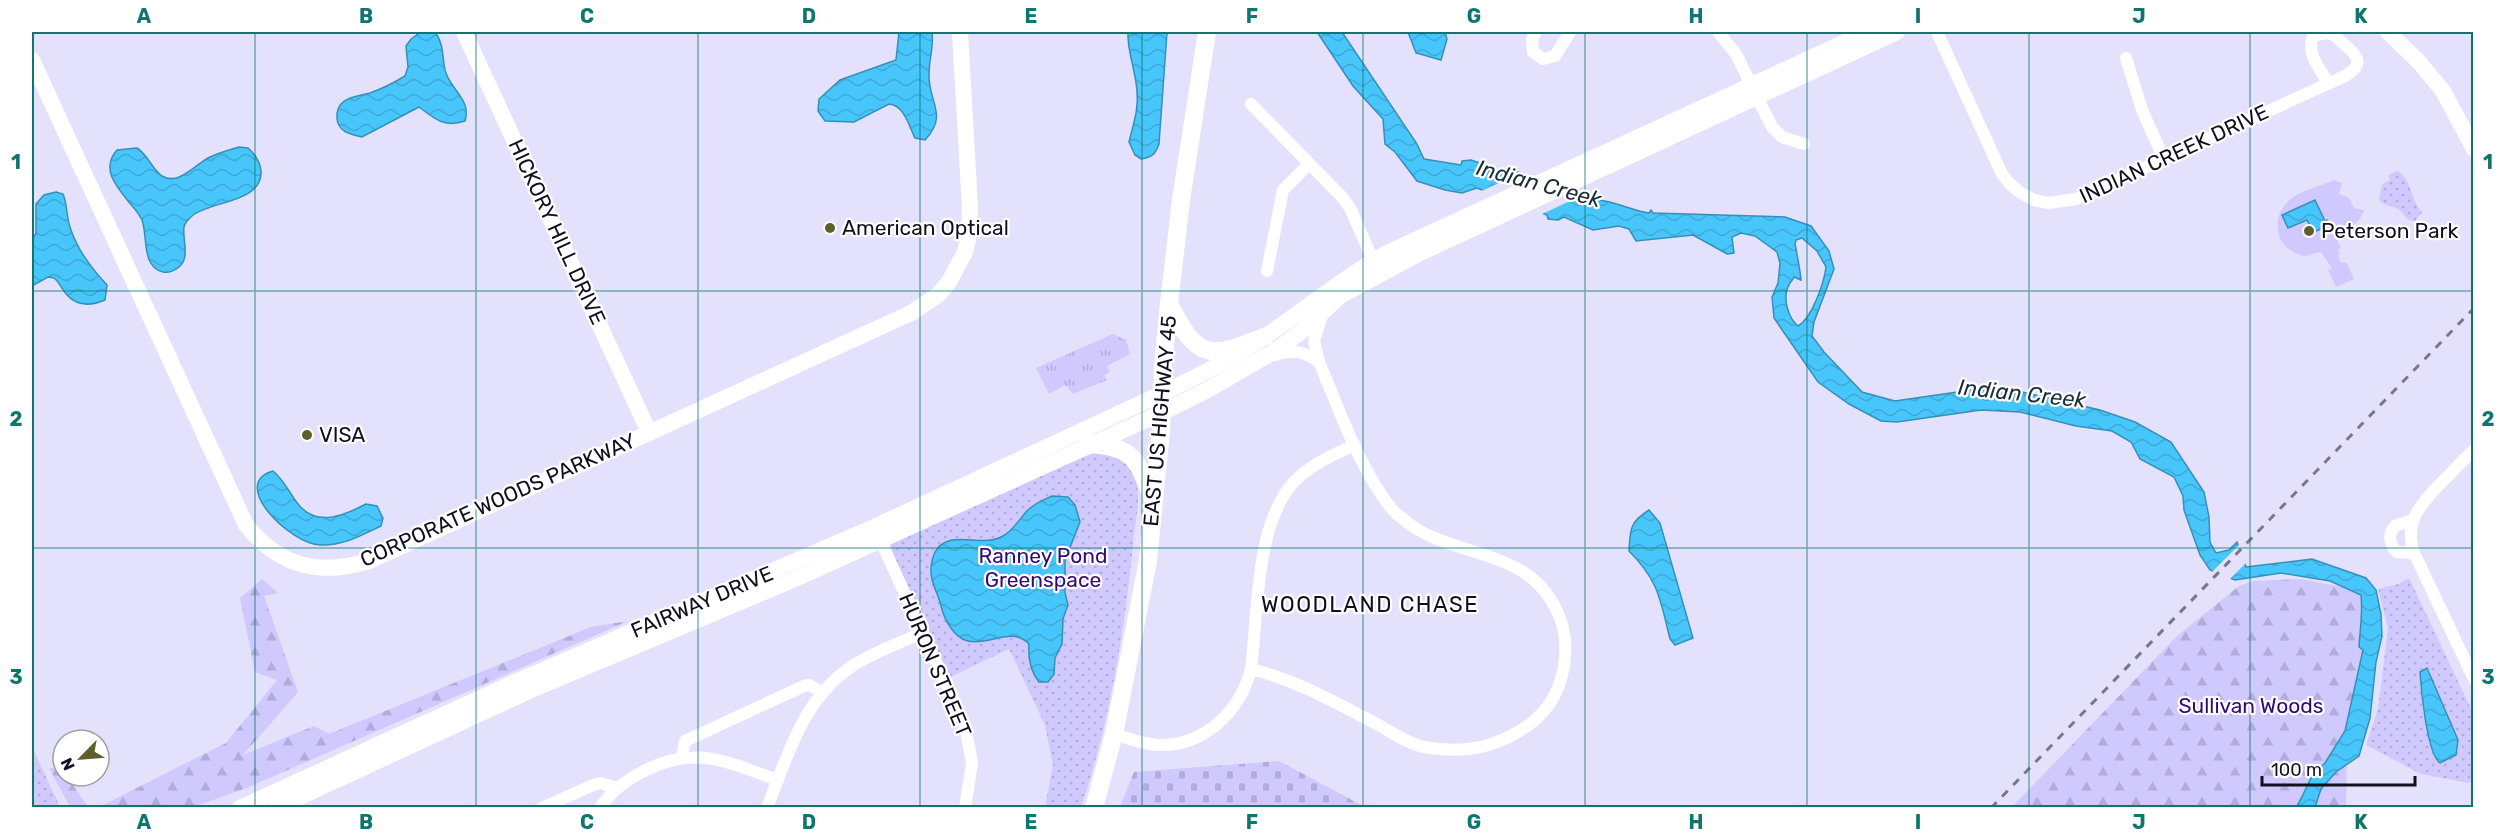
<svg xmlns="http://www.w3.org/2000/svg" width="2505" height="839" font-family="Rubik,sans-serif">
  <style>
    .grass { fill: url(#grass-tufts) }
    .forest { fill: url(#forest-firs) }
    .cemetery { fill: url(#cemetery-stones) }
    .park { fill: url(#park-dots) }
    .pitch { fill: #cfc9fe }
    .water { fill: url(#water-waves); stroke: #378fb9; stroke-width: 1.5; fill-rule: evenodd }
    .pier { fill: #e4e1fc }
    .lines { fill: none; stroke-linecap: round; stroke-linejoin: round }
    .street { stroke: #fff; stroke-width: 12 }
    .secondary { stroke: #fff; stroke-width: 16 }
    .primary { stroke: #fff; stroke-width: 18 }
    .rail { stroke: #78768b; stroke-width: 3; stroke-dasharray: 8 8; stroke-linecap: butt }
    .grid { fill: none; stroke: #0f766e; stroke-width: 1.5; stroke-opacity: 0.55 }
    .poi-dot { fill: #5e5f2c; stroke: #fff; stroke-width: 2 }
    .labels { text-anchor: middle; stroke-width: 4.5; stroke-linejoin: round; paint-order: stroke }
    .street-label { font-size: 21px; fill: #12101f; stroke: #fff }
    .poi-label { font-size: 21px; fill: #12101f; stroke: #fff; text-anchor: start }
    .park-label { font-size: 21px; fill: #340978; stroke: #fff }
    .water-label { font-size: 22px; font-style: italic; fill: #192e38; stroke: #fff }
    .neighbourhood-label { font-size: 22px; letter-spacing: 1.5px; fill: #12101f; stroke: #fff }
    .neatline { fill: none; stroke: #0f766e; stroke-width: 2 }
    .grid-label { font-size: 20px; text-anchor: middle; font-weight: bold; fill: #0f766e }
  </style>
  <defs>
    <pattern id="grass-tufts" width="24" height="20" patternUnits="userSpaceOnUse" patternTransform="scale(1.5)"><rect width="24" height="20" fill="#cfc9fe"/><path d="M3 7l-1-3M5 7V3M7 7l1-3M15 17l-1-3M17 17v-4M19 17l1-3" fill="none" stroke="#b1acd9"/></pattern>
    <pattern id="forest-firs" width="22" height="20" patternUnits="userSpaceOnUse" patternTransform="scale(1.5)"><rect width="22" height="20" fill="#cfc9fe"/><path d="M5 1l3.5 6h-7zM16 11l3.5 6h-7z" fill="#b1acd9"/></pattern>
    <pattern id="cemetery-stones" width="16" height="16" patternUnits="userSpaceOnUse" patternTransform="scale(1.5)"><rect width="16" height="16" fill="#cfc9fe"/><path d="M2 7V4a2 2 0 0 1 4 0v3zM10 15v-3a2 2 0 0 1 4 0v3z" fill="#b1acd9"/></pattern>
    <pattern id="park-dots" width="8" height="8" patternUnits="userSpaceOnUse" patternTransform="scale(1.5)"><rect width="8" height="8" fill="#cfc9fe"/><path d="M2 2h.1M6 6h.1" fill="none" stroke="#b1acd9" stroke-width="1.8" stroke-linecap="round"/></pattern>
    <pattern id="water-waves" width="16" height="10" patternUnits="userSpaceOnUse" patternTransform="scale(1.5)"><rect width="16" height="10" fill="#47c6fb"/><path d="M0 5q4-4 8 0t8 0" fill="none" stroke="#3da9d7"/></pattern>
  </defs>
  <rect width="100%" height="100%" fill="#e4e1fc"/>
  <polygon class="grass" points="1113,334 1126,340 1130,354 1107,366 1110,372 1104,375 1107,380 1073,394 1065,385 1049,394 1036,368"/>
  <g class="forest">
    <polygon points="262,579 278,593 264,596 298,692 243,755 314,726 329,734 591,627 628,621 249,787 194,807 99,807 226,743 277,680 255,672 240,598"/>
    <polygon points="2301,579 2367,592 2375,609 2347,738 2346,807 2011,808 2177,636 2239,586 2252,581"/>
    <polygon points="49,768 62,769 63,776 67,776 88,807 70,807"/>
  </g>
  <polygon class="cemetery" points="1279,761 1365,807 1120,807 1134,772"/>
  <g class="park">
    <path d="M2397 171C2412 178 2410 200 2422 212L2415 221C2405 221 2406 214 2398 209 2391 205 2384 206 2379 200L2382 184 2390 180 2388 175Z"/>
    <path d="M1094 453C1112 455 1126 457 1134 476 1142 493 1136 517 1134 535 1126 623 1110 723 1081 807H1045L1053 765 1045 725 1009 649 948 678 892 553 891 545 896 538Z"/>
    <polygon points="2409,578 2473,713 2473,779 2469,783 2421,774 2366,745 2378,709 2388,628 2378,589 2398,584"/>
    <polygon points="32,747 60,807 32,807"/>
  </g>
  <path class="pitch" d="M2334 180 2342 183 2339 194 2349 198 2354 208 2364 210C2359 225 2349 228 2335 234L2341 248 2338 249 2340 254 2338 256 2341 263 2346 262 2354 279 2336 287 2328 270 2332 268 2321 252C2314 252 2308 258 2300 255 2274 247 2270 215 2291 199 2302 190 2321 186 2334 180Z"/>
  <g class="water">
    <path d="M421 32 436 33C444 46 442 56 445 70 449 89 472 99 465 121 444 128 435 119 419 107L362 137C351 134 339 133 337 119 335 97 356 97 370 93 382 89 395 82 405 76L408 67 406 46 411 39Z"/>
    <path d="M899 32H932C934 47 929 59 929 74 928 103 949 114 925 140L915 138C909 126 904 105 889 104L854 122 825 121 818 111 819 99 840 80 896 60Z"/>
    <path d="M1128 32H1167L1159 144C1155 155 1152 157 1141 159L1135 155 1129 142C1133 125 1139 109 1137 92 1136 71 1127 52 1128 32Z"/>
    <path d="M1317 32H1342L1417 144 1424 159 1461 165 1462 161 1471 160 1486 165 1487 170 1504 174 1518 172 1586 196 1593 201C1604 197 1633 211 1649 213L1651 210 1653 213 1785 217 1811 226 1829 251 1834 269 1814 322 1812 336 1824 352 1862 392 1895 401 1971 390H2013L2100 410 2135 422 2171 442 2204 492 2209 517 2210 542 2216 553 2229 550 2237 542 2246 567 2312 559 2366 578 2376 590 2381 614 2382 636 2376 662 2370 718 2359 756 2336 772 2321 789 2315 807H2297L2312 776 2325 763 2345 731 2363 650 2359 647C2360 629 2363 613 2361 595L2330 581 2281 573 2235 580 2210 570 2200 555 2184 510 2183 496 2174 477 2140 459 2131 442 2112 431 2076 426 2020 412 1981 410 1897 422 1881 421 1849 404 1818 382 1774 318 1772 297 1778 283 1780 263 1777 252 1755 236 1741 233 1732 237 1734 253 1727 254 1693 235 1636 241 1629 229 1619 226 1593 230 1564 217 1558 220 1548 219 1547 215 1477 188 1462 193 1445 190 1417 181 1395 152 1385 144 1383 119 1353 86ZM1802 238 1817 251 1826 267C1824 283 1812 318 1798 326 1788 318 1782 297 1789 285 1790 282 1793 280 1794 277L1801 280C1801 276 1796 248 1795 244L1796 240Z"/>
    <polygon points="1408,32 1445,32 1447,39 1441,60 1416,53"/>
    <path d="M239 147 248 148C255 154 260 161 261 171 263 203 209 201 192 216 189 219 185 222 184 227 182 241 192 260 176 269 172 272 169 273 163 272 141 267 148 236 142 220 139 213 133 207 128 201 115 185 101 168 117 150L137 148C148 155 152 169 162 176 178 186 195 165 208 158 218 153 229 150 239 147Z"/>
    <path d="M56 192 63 194C68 206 66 218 71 230 78 251 92 269 107 285L105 300C91 306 78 307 67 295 62 290 60 283 54 278L48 277 32 286V240L36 233V204L44 195Z"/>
    <polygon points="2315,200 2325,221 2327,220 2329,225 2314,232 2307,220 2288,228 2282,215"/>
    <path d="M273 471C285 481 289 493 298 504 317 528 345 515 366 504L377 506 383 518 381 526C360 536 343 546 320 545 291 544 228 484 273 471Z"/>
    <path d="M1052 496 1068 497 1075 505 1080 522 1065 560V593L1068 605 1063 619 1062 644 1055 658 1054 674 1048 682H1039C1030 671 1028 658 1029 644 1012 626 989 646 968 641 954 638 944 619 941 606 939 597 934 588 932 579 930 571 931 560 935 552 949 527 982 549 1003 536 1014 530 1019 519 1028 510 1035 503 1043 500 1052 496Z"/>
    <path d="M1649 510 1660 523 1693 638 1675 645 1670 639C1660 599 1659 581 1629 551 1630 529 1630 522 1649 510Z"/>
    <path d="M2427 668 2458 740 2456 755 2440 763C2427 754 2421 689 2420 672Z"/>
  </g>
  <g class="pier">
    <polygon points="1525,171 1587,193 1540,215 1479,192"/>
    <polygon points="2241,543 2247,562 2229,580 2211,573"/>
  </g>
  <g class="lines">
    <g class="street">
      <polyline points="1536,32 1532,39 1533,52 1543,59 1555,56 1570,32"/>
      <polyline points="1718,32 1736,54 1772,127 1782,137 1804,144"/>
      <path d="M1937 32 2002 174 2010 184 2021 193 2034 200 2049 203 2076 199 2345 76C2365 64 2358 56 2344 44 2340 41 2336 36 2332 34 2326 32 2319 34 2313 37 2306 54 2320 68 2328 83"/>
      <polyline points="2126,58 2142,110 2164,159"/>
      <polyline points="1251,104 1343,198 1350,208 1376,267"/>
      <polyline points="1267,271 1283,190 1309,164"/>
      <path d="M1275 355C1292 349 1304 351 1319 362L1314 341 1322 315"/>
      <path d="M2474 450C2463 460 2453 471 2443 481 2421 503 2402 523 2415 555L2474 679"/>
      <path d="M2413 520 2395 526C2388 534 2389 544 2397 552L2414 553"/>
      <polyline points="878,535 965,725 972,763 965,808"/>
      <path d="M1251 669C1296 680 1334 702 1375 723 1390 731 1408 744 1424 747 1456 753 1487 750 1516 733 1542 719 1559 696 1564 666 1567 647 1565 626 1556 609 1526 547 1456 559 1408 523 1403 518 1395 514 1391 508 1358 466 1340 411 1319 362"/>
      <path d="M1114 734C1129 738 1143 745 1159 745 1205 746 1240 711 1251 669 1258 614 1255 525 1293 483 1308 466 1334 454 1355 445"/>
      <polyline points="682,757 685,741 804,686 809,685 822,692"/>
      <polyline points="542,808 593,785 601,783 617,788"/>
      <path d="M600 808C611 791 625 781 642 772 695 744 726 762 778 780"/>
      <path d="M767 808C787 757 802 702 848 669 870 653 899 644 923 632"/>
    </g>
    <g class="secondary">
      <polyline points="464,32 649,432"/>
      <polyline points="2388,32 2419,62 2443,91 2474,149"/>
      <path d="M32 60 246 525C280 567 319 576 369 561L911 313 938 295 949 282 965 252 968 240 970 208 960 32"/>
      <path d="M240 808 511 684 874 527 1161 394C1197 377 1233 359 1266 336 1306 309 1344 277 1387 253L1867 32"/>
      <polyline points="276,808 529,691 795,579 1161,413 1211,388 1275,351 1302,331 1340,296 1418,254 1897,32"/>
    </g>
    <g class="primary">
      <path d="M1169 304C1198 360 1208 360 1266 336"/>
      <path d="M1088 444C1133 446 1138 460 1153 499"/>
      <polyline points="1094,808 1114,734 1148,561 1161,431 1163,366 1169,304 1181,200 1207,32"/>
    </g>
    <polyline class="rail" points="1991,808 2474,308"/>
  </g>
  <path class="grid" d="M255 32V808M476 32V808M698 32V808M920 32V808M1142 32V808M1363 32V808M1585 32V808M1807 32V808M2029 32V808M2250 32V808M32 291H2474M32 548H2474"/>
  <g class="poi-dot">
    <circle cx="830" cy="228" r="6"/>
    <circle cx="2309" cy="231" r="6"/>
    <circle cx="307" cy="435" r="6"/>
  </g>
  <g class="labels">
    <g class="street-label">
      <text transform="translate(2174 154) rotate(-25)" y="7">INDIAN CREEK DRIVE</text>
      <text transform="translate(557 232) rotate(65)" y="7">HICKORY HILL DRIVE</text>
      <text transform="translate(1160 421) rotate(-85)" y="7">EAST US HIGHWAY 45</text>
      <text transform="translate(498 500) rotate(-24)" y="7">CORPORATE WOODS PARKWAY</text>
      <text transform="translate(702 602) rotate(-23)" y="7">FAIRWAY DRIVE</text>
      <text transform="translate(935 665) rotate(67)" y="7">HURON STREET</text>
    </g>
    <g class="poi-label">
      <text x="842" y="235">American Optical</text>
      <text x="2321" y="238">Peterson Park</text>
      <text x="319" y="442">VISA</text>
    </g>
    <g class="park-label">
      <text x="1043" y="563">Ranney Pond<tspan x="1043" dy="24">Greenspace</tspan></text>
      <text x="2251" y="713">Sullivan Woods</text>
    </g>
    <g class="water-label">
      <text transform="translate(1539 183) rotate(15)" y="8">Indian Creek</text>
      <text transform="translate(2022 393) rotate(6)" y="8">Indian Creek</text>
    </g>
    <g class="neighbourhood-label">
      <text x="1370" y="612">WOODLAND CHASE</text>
    </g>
  </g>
  <rect width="2505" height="839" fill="none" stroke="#ffffff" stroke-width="66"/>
  <g transform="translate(81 758) rotate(245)"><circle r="28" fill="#ffffff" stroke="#a09fa5" stroke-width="1.5"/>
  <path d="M0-4.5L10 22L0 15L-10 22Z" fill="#5e5f2c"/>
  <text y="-9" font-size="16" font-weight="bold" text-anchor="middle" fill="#12101f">N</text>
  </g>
  <path d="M2262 776v9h153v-9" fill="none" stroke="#12101f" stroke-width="3"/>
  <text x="2271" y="776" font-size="18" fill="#12101f" stroke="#ffffff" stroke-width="4.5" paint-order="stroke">100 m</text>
  <rect x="33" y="33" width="2439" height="773" class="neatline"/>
  <g class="grid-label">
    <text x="144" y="23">A</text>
    <text x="366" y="23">B</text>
    <text x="587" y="23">C</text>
    <text x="809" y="23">D</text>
    <text x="1031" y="23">E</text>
    <text x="1252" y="23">F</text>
    <text x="1474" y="23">G</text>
    <text x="1696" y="23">H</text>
    <text x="1918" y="23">I</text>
    <text x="2139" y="23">J</text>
    <text x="2361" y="23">K</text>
    <text x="16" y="169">1</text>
    <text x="2488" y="169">1</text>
    <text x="16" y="426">2</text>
    <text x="2488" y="426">2</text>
    <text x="16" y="684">3</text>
    <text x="2488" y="684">3</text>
    <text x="144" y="829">A</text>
    <text x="366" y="829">B</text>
    <text x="587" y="829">C</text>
    <text x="809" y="829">D</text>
    <text x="1031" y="829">E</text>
    <text x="1252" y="829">F</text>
    <text x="1474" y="829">G</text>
    <text x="1696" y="829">H</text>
    <text x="1918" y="829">I</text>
    <text x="2139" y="829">J</text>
    <text x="2361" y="829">K</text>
  </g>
</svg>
